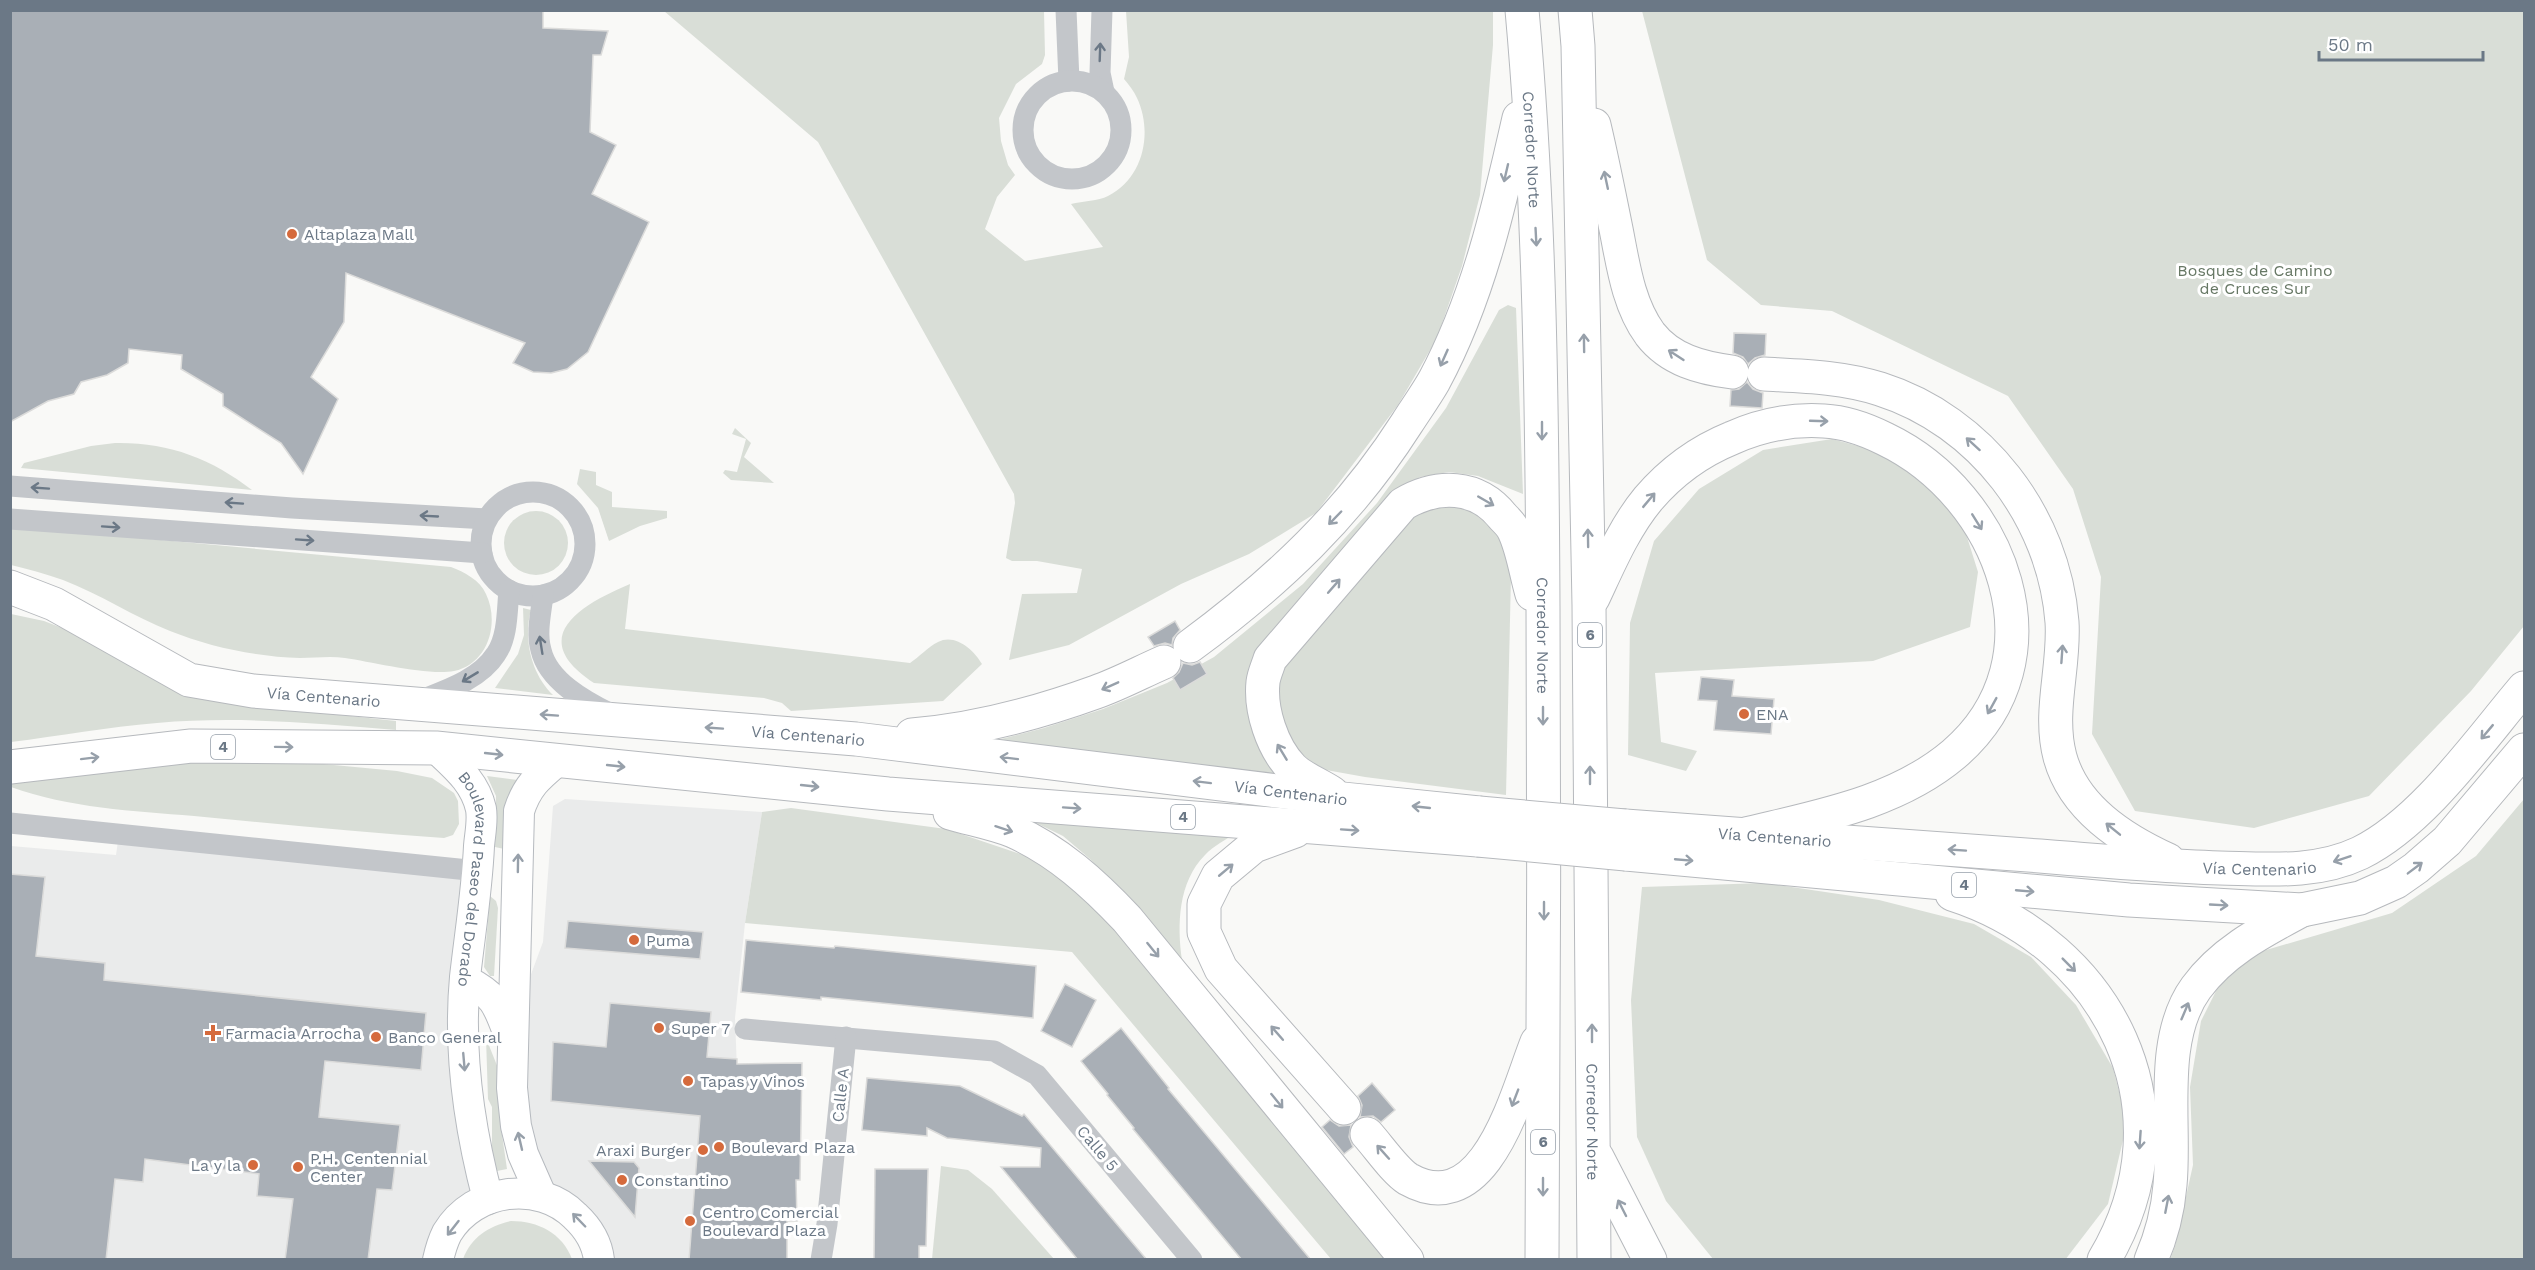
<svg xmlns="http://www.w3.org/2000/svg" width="2535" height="1270" font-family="'Work Sans',sans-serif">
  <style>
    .built { fill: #eaebeb }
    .green { fill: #d9ded7 }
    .building { fill: #a9afb6; stroke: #dbdbda; stroke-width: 1.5 }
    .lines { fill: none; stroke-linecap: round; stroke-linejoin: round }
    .secondary-casing { stroke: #b6babf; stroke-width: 32 }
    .highway-casing { stroke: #b6b9bd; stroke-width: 35 }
    .street { stroke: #c3c6ca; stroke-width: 21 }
    .secondary { stroke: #fff; stroke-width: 30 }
    .highway { stroke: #fff; stroke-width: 33 }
    .highway-bridge-casing { stroke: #b6b9bd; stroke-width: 35; stroke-linecap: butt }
    .highway-bridge { stroke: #fff; stroke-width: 33 }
    .oneway { stroke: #6b7886 }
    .oneway2 { stroke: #97a0aa }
    .poi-dot { fill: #d56a3c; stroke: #fff; stroke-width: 2 }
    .labels { text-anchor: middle; stroke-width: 6; stroke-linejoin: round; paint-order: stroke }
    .shield { fill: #fff; stroke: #97a0aa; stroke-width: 1.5 }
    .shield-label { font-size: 15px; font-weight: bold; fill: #6b7886 }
    .street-label { font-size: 16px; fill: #6b7886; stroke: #fff }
    .poi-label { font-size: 16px; fill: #6b7886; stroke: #fff; text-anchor: start }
    .park-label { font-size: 16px; fill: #677865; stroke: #fff }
  </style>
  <rect width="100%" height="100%" fill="#f9f9f7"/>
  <g class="built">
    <polygon points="565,799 762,812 745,923 735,1018 738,1096 710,1259 599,1259 523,1154 530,977 543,942 553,806"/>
    <polygon points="119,834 478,871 465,980 488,1199 438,1259 11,1260 11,846 116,855"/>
  </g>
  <g class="green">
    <path d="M664 11H1044L1045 55 1042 64 1016 84 999 118 1001 141 1008 165 1015 175 997 197 985 229 1025 261 1103 247 1071 204C1083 201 1098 201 1108 196 1144 178 1153 132 1137 98 1134 91 1129 85 1124 79L1129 57 1126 11H1493V45L1480 195 1462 266 1437 338 1398 405 1316 513 1249 554 1181 584 1069 645 1009 660 1022 594 1077 593 1082 569 1037 561H1012L1006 558 1015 503 1014 494 818 142Z"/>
    <polygon points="1642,11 2524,11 2524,626 2471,691 2369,796 2254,828 2135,811 2092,734 2101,577 2073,489 2008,396 1832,311 1761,305 1707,260"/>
    <path d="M1508 305 1516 308 1523 494 1478 476 1449 472 1420 477 1401 489 1330 564 1298 602 1252 726C1259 751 1265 759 1285 774L957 745 993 741 1044 728 1103 709 1167 683 1214 657 1303 584 1377 503 1446 408 1499 310Z"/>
    <polygon points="735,428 751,443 744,457 774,483 731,480 723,473 725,470 737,472 746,439 732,434"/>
    <polygon points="1832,439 1884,453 1934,489 1962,521 1978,572 1970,627 1873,661 1655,673 1661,742 1697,751 1686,771 1628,755 1630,623 1654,541 1699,489 1763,450"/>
    <path d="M115 443C168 442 210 458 252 490L21 468 24 463 91 446Z"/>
    <polygon points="580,469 596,472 596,485 612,492 612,507 667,511 667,518 640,526 609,541 598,508 577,484"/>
    <polygon points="1444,501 1475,509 1507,545 1511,576 1506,795 1365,777 1326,770 1291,750 1278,726 1279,674 1288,652 1397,526"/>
    <circle cx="536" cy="543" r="32"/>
    <path d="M10 526 451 567C464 572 480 580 486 594 500 623 488 664 454 671 428 676 373 662 345 658 330 656 315 658 300 658 257 657 210 647 170 631 134 617 100 594 63 580 46 574 28 569 11 565Z"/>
    <path d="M630 584 625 629 910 663C919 657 928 647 938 642 955 633 974 650 982 664L943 701 791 711 782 703 764 698 594 683C525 638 580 605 630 584Z"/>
    <path d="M523 608 531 610C523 638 531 674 553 695L495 688 518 654 524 635Z"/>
    <path d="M11 614 44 621 267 707 396 721V730C316 723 237 716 157 723 108 727 59 736 11 742Z"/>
    <path d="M202 758H260L397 771 432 778 454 793 458 801 459 824 453 835 444 838C361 832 278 824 194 816 133 811 69 808 11 787L10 783Z"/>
    <polygon points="487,776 525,781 509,850 495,847 496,796"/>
    <polygon points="2524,799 2524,1259 2170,1260 2175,1246 2193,1165 2190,1087 2201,1021 2223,977 2256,953 2392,913 2476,856"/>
    <polygon points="791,808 946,829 1032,858 1085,898 1141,957 1387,1259 1331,1259 1072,952 745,923 762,812"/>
    <path d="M1032 821 1235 833C1226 840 1213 846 1205 855 1178 882 1177 925 1182 960L1090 859 1063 836Z"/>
    <polygon points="1764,883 1879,900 1974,924 2031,957 2076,1005 2113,1068 2127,1123 2108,1204 2065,1260 1713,1259 1666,1201 1637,1137 1631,1000 1642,887"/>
    <polygon points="490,896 496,901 498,908 494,976 490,976 484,967"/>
    <polygon points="486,1038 498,1068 499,1114 507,1169 492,1172 492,1107 488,1099"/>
    <polygon points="941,1166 968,1170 992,1189 1054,1259 932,1259"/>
    <path d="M511 1221C538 1221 562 1233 572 1259H463C471 1237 489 1226 511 1221Z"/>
  </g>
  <g class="building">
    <polygon points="10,10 543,10 543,28 608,31 601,55 593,55 590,132 616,145 592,194 649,222 588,352 567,369 551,373 533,372 513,363 525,343 346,273 344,322 311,377 338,399 303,474 281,443 223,406 223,394 181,369 182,355 129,349 128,363 107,375 81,382 74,394 48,401 10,422"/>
    <polygon points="1734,333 1766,334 1765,355 1755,358 1748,364 1743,357 1733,353"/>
    <polygon points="1747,382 1753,389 1763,393 1762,408 1730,406 1731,390 1739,389"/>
    <polygon points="1175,621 1180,630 1173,638 1172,645 1165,643 1154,646 1148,637"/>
    <polygon points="1200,662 1207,674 1180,690 1173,678 1179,672 1183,663 1192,665"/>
    <polygon points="1701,677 1734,680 1732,696 1774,699 1771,734 1714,730 1717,701 1698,700"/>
    <polygon points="10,874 45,877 36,956 105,963 104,980 426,1013 421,1070 325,1061 319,1117 400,1125 392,1190 377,1189 368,1260 285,1260 293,1199 257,1196 259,1174 145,1159 143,1182 115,1179 106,1260 10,1260"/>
    <polygon points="568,921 703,932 700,959 565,948"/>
    <polygon points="746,940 834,948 835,946 1036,966 1033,1018 821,997 821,1000 741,992"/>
    <polygon points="1065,984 1096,1000 1072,1047 1041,1031"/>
    <polygon points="610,1003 711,1012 707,1057 737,1059 737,1064 802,1063 800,1180 796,1180 797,1221 787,1221 787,1260 689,1260 700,1116 551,1101 553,1042 606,1047"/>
    <polygon points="1121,1028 1169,1088 1168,1089 1311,1260 1242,1260 1133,1129 1134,1128 1107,1095 1108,1094 1081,1061"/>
    <polygon points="867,1078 960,1086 1022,1116 1024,1114 1147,1260 1078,1260 1001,1167 1040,1167 1041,1148 947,1138 927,1128 927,1136 862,1130"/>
    <polygon points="1372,1083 1395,1110 1381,1122 1373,1116 1360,1117 1362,1105 1358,1096"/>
    <polygon points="1330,1120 1339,1126 1351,1125 1349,1137 1353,1147 1344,1154 1322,1127"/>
    <polygon points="589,1161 634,1162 639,1168 635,1217"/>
    <polygon points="875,1169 928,1169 926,1246 919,1246 919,1260 874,1260"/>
  </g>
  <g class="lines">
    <defs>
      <g id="secondary">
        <path id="s1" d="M436 748C456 767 475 782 481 809 483 821 480 834 479 846 477 890 470 933 465 977 458 1052 469 1127 488 1199"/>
        <path d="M465 980C496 996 497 1003 509 1035"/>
        <path d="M541 1195 523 1154 516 1126 512 1088 519 811C527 786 538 777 557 761"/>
        <path d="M438 1260C440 1251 443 1241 447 1233 474 1188 539 1180 575 1216 588 1228 597 1242 599 1260"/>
      </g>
      <g id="highway">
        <path id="s2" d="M1522 10C1540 209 1542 408 1543 606 1544 824 1544 1042 1542 1260"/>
        <path id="s3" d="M1575 10 1578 46 1589 605 1594 1260"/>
        <path d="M1594 125C1602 159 1609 194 1616 229 1623 264 1628 304 1650 334 1670 360 1701 368 1732 372"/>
        <path d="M1764 374C1803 376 1843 377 1880 389 1981 421 2054 517 2062 622 2065 667 2048 712 2060 757 2074 808 2122 839 2168 860"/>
        <path id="s4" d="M10 587 54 604 189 680 253 691 856 739 1343 799 1479 813"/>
        <path d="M1593 598C1609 564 1624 528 1648 499 1671 472 1700 451 1732 438 1761 425 1793 419 1824 421 1845 422 1867 430 1885 439 2002 495 2065 659 1954 754 1895 804 1815 817 1742 835"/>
        <path d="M1190 646C1277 582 1349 514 1407 423 1416 409 1426 395 1434 381 1478 299 1499 207 1519 118"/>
        <path d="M912 735C973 730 1038 713 1096 692 1119 684 1141 672 1164 662"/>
        <polyline points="10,767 191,746 436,748 888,794 1478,840"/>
        <path d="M1332 793C1320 785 1302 778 1292 768 1272 747 1260 710 1263 682 1264 674 1268 666 1270 659L1403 504C1437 484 1477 484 1503 517 1507 521 1512 526 1514 531 1523 550 1526 574 1532 594"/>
        <path d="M950 813C970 819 993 823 1013 831 1058 851 1094 884 1127 919L1407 1260"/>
        <path id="s5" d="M1625 826C1764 836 1902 846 2040 856 2100 861 2160 866 2220 868 2267 869 2316 874 2360 853 2423 822 2479 741 2524 688"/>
        <polyline points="1295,831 1254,846 1218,876 1204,904 1204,932 1221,969 1344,1108"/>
        <polyline points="1626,854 2129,900 2302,910 2360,898 2396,882 2416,868 2447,841 2524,750"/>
        <path d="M1952 894C2110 945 2193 1110 2104 1260"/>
        <path d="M1367 1134C1378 1146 1395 1171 1408 1179 1486 1223 1517 1092 1537 1042"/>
        <polyline points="1597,1157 1650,1260"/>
        <path d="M2151 1260C2161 1237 2168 1210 2170 1185 2176 1124 2158 1040 2196 988 2223 951 2263 931 2302 910"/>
      </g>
    </defs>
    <use href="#secondary" class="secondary-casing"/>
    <use href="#highway" class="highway-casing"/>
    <g class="street">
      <polyline points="1066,10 1069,81"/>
      <polyline points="1102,10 1100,73 1104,92"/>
      <circle cx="1072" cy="130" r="49"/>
      <polyline points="10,486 292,508 487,519"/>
      <circle cx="533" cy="544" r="52"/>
      <polyline points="10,519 482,553"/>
      <path d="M543 595C541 613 536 633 541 650 548 681 585 701 611 714"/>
      <path d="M421 700C447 690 480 679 496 654 508 637 507 610 509 590"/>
      <polyline points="10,823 478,871"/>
      <polyline points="745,1029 994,1051 1037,1075 1192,1260"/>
      <polyline points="821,1260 827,1224 846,1037"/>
    </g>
    <use href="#secondary" class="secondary"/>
    <use href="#highway" class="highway"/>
    <defs>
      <g id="highway-bridge">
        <polyline points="1479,813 1625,826"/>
        <polyline points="1478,840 1626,854"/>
      </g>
    </defs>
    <use href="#highway-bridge" class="highway-bridge-casing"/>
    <use href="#highway-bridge" class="highway-bridge"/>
  </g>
  <defs><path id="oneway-shaft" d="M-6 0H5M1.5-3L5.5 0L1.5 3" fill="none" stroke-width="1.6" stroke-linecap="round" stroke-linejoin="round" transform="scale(1.5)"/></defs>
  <g class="oneway">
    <use href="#oneway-shaft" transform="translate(1100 52) rotate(-88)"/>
    <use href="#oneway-shaft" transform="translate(40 488) rotate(-176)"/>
    <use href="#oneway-shaft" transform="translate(234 503) rotate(-176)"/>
    <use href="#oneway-shaft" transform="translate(429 516) rotate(-177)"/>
    <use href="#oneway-shaft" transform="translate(111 527) rotate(4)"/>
    <use href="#oneway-shaft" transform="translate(305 540) rotate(4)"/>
    <use href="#oneway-shaft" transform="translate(541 645) rotate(-99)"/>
    <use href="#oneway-shaft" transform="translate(470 677) rotate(149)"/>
  </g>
  <g class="oneway2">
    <use href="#oneway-shaft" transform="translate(1506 173) rotate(103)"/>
    <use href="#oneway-shaft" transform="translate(1606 180) rotate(-102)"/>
    <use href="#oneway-shaft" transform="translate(1536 237) rotate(87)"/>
    <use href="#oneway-shaft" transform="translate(1584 343) rotate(-91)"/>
    <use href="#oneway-shaft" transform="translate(1676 355) rotate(-147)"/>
    <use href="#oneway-shaft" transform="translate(1444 358) rotate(114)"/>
    <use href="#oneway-shaft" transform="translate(1819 421) rotate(2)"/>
    <use href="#oneway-shaft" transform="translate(1542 431) rotate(90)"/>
    <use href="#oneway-shaft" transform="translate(1973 444) rotate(-138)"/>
    <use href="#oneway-shaft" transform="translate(1649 500) rotate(-50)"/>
    <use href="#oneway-shaft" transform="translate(1486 501) rotate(30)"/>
    <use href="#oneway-shaft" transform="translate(1335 518) rotate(134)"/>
    <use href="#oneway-shaft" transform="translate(1977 522) rotate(58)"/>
    <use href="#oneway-shaft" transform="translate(1588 538) rotate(-91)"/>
    <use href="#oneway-shaft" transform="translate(1334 586) rotate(-49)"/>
    <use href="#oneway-shaft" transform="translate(2062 654) rotate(-86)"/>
    <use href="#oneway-shaft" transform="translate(1110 686) rotate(156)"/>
    <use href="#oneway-shaft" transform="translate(1992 706) rotate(119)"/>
    <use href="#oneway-shaft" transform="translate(549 715) rotate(-176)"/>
    <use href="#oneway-shaft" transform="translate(1543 716) rotate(90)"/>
    <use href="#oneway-shaft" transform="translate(714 728) rotate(-176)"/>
    <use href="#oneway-shaft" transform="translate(2487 732) rotate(130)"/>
    <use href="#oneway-shaft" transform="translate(284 747) rotate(1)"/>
    <use href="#oneway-shaft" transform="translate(1282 752) rotate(-121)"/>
    <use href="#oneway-shaft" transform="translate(494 754) rotate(6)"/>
    <use href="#oneway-shaft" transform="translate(90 758) rotate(-7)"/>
    <use href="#oneway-shaft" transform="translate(1009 758) rotate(-173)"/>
    <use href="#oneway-shaft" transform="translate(616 766) rotate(6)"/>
    <use href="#oneway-shaft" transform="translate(1590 775) rotate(-90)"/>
    <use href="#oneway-shaft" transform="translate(1202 782) rotate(-173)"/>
    <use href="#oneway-shaft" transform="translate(810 786) rotate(6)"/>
    <use href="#oneway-shaft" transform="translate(1421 807) rotate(-174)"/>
    <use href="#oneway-shaft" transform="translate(1072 808) rotate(4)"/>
    <use href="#oneway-shaft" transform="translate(1004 829) rotate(18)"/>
    <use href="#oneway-shaft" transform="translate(2113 829) rotate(-141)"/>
    <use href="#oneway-shaft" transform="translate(1350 830) rotate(4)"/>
    <use href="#oneway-shaft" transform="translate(1957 850) rotate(-176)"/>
    <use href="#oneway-shaft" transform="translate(2342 859) rotate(162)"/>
    <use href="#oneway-shaft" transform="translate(1684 860) rotate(5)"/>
    <use href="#oneway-shaft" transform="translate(518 863) rotate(-89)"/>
    <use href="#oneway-shaft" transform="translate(2415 868) rotate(-37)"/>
    <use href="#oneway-shaft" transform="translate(1226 870) rotate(-40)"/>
    <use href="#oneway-shaft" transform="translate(2025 891) rotate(5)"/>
    <use href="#oneway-shaft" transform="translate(2219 905) rotate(3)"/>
    <use href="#oneway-shaft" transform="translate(1544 911) rotate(90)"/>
    <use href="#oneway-shaft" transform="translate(1153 950) rotate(51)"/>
    <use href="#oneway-shaft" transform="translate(2069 965) rotate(45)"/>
    <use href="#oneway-shaft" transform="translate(2185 1011) rotate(-67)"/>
    <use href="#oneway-shaft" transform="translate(1277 1033) rotate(-131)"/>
    <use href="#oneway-shaft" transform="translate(1592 1033) rotate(-90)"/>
    <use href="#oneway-shaft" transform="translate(464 1062) rotate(85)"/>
    <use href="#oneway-shaft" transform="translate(1515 1098) rotate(111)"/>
    <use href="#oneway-shaft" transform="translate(1277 1101) rotate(51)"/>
    <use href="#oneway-shaft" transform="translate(2140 1140) rotate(94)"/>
    <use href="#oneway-shaft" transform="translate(520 1141) rotate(-103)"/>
    <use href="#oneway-shaft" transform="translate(1383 1152) rotate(-132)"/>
    <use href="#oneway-shaft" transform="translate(1543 1187) rotate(90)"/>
    <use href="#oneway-shaft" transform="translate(2167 1204) rotate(-79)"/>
    <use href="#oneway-shaft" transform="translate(1622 1208) rotate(-117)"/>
    <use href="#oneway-shaft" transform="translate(579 1220) rotate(-134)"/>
    <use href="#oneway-shaft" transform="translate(453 1228) rotate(128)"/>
  </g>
  <g class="poi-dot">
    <circle cx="292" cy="234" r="6"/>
    <circle cx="1744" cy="714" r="6"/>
    <circle cx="634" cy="940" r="6"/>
    <circle cx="659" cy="1028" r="6"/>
    <path d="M210 1024h6v6h6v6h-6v6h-6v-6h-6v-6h6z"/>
    <circle cx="376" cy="1037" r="6"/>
    <circle cx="688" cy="1081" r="6"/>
    <circle cx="719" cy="1147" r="6"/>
    <circle cx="703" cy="1150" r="6"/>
    <circle cx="253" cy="1165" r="6"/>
    <circle cx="298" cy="1167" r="6"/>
    <circle cx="622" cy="1180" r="6"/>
    <circle cx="690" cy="1221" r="6"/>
  </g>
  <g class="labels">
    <g class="shield">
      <rect x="1578" y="623" width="24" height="24" rx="4.5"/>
      <rect x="211" y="735" width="24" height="24" rx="4.5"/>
      <rect x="1171" y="805" width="24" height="24" rx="4.5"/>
      <rect x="1952" y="873" width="24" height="24" rx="4.5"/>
      <rect x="1531" y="1130" width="24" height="24" rx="4.5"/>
    </g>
    <g class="shield-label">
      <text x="1590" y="640">6</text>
      <text x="223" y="752">4</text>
      <text x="1183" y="822">4</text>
      <text x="1964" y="890">4</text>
      <text x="1543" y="1147">6</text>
    </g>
    <g class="street-label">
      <text dy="6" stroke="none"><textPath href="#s2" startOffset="140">Corredor Norte</textPath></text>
      <text dy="6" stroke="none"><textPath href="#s2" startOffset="626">Corredor Norte</textPath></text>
      <text dy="6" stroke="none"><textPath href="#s4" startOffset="338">Vía Centenario</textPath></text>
      <text dy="6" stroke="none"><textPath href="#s4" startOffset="824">Vía Centenario</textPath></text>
      <text dy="6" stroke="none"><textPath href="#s4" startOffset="1310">Vía Centenario</textPath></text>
      <text dy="6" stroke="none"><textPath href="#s5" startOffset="150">Vía Centenario</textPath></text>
      <text dy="6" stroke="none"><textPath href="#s5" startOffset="636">Vía Centenario</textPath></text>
      <text dy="6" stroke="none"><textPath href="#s1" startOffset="146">Boulevard Paseo del Dorado</textPath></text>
      <text transform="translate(840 1095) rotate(-84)" y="6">Calle A</text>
      <text dy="6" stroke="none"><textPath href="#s3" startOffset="1112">Corredor Norte</textPath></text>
      <text transform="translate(1098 1148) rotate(50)" y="6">Calle 5</text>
    </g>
    <g class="poi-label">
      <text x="304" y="240">Altaplaza Mall</text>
      <text x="1756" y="720">ENA</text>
      <text x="646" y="946">Puma</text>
      <text x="671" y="1034">Super 7</text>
      <text x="225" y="1039">Farmacia Arrocha</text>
      <text x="388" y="1043">Banco General</text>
      <text x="700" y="1087">Tapas y Vinos</text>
      <text x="731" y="1153">Boulevard Plaza</text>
      <text x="691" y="1156" text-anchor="end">Araxi Burger</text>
      <text x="310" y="1164">P.H. Centennial<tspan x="310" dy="18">Center</tspan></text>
      <text x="241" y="1171" text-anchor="end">La y la</text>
      <text x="634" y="1186">Constantino</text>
      <text x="702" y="1218">Centro Comercial<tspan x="702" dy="18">Boulevard Plaza</tspan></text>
    </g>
    <g class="park-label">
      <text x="2255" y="276">Bosques de Camino<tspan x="2255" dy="18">de Cruces Sur</tspan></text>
    </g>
  </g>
  <rect width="2535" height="1270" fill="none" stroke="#6b7886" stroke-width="24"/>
  <path d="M2319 51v9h164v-9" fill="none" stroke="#6b7886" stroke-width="3"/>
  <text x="2328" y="51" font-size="18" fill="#6b7886" stroke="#ffffff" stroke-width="4.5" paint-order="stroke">50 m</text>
</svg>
